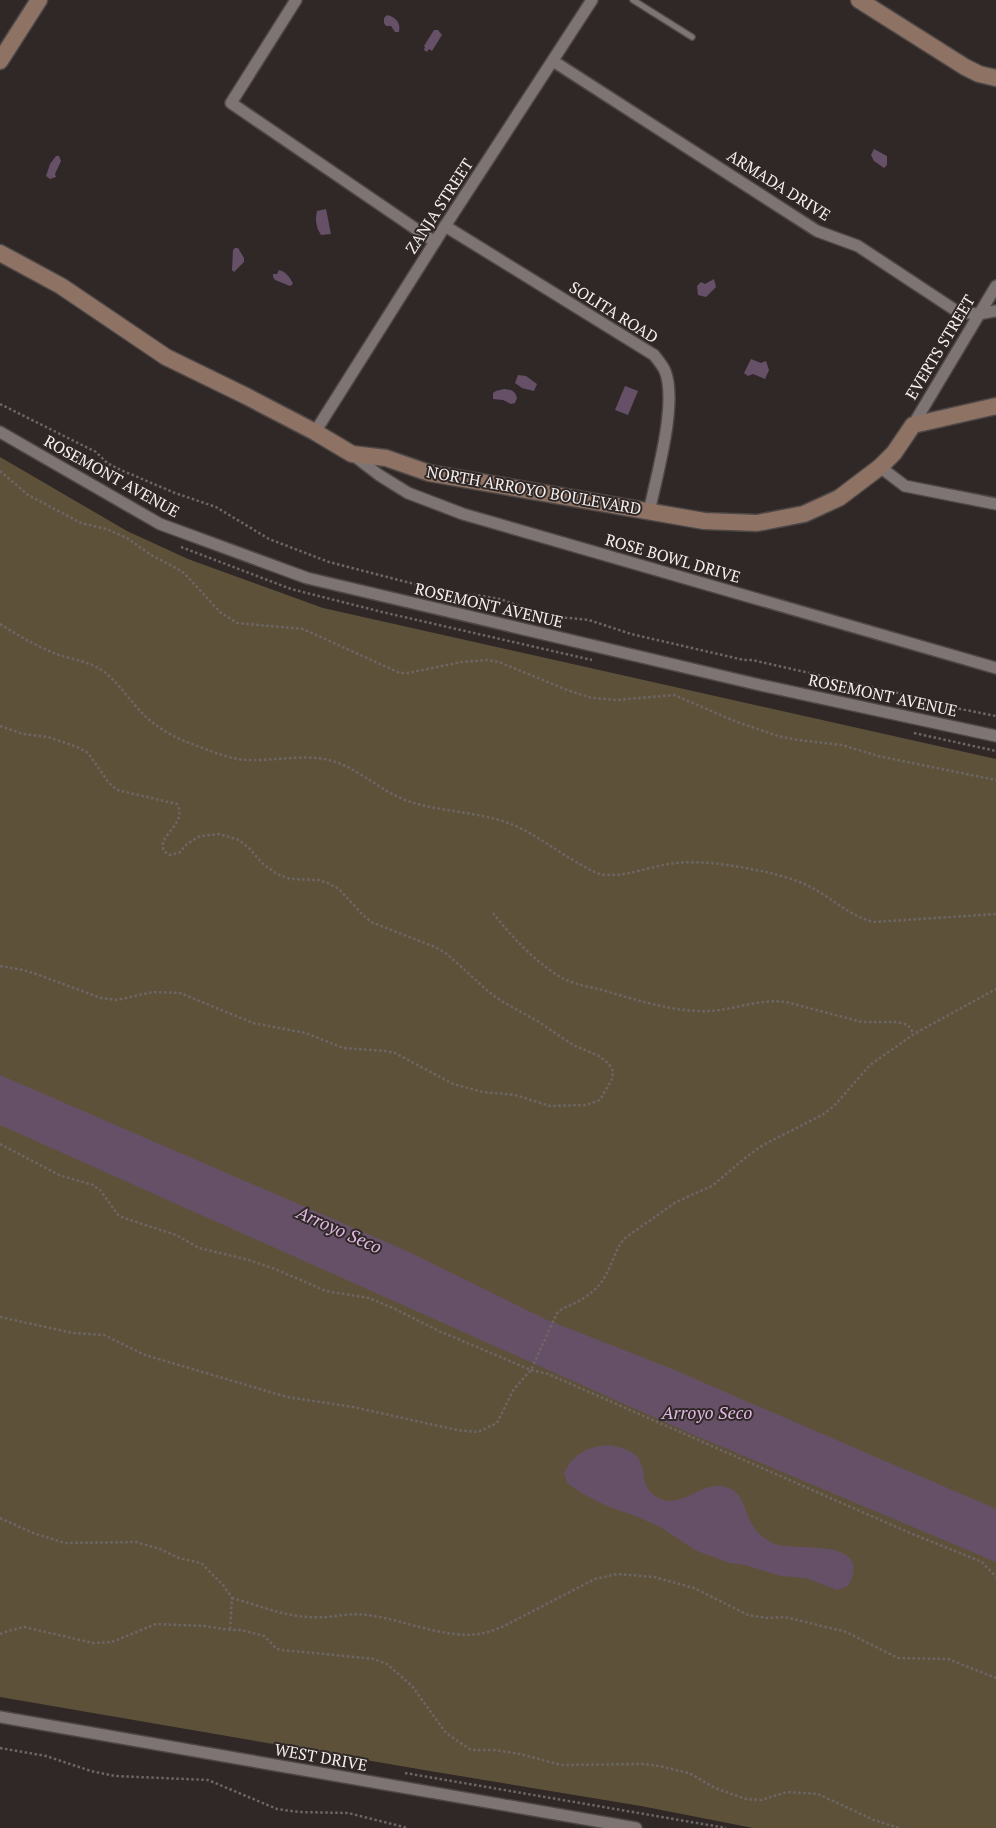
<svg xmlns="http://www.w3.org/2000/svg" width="996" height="1828" font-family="'PT Serif',serif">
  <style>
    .green { fill: #5e5139 }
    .water { fill: #655067 }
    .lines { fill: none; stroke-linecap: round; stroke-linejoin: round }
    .lane-casing { stroke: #4d4746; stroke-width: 8 }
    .street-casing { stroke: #4d4746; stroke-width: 14 }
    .secondary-casing { stroke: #4d4746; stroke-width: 19 }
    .path { stroke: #6d6665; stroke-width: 2.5; stroke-dasharray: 2.5 2.5; stroke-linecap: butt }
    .lane { stroke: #7e7474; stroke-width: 5.5 }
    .street { stroke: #7e7474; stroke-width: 11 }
    .secondary { stroke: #8e7365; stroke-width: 16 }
    .labels { text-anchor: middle; stroke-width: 4; stroke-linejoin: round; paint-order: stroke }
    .street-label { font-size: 16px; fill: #f5f0ef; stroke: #302827 }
    .water-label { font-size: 18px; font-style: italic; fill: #e0b7e3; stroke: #302827 }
  </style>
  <rect width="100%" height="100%" fill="#302827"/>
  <polygon class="green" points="0,457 127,531 188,559 323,608 996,759 996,1828 753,1828 641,1806 424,1770 0,1697"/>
  <g class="water">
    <path d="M387 15C396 17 401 23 399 32H395L391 26H386L384 23V18Z"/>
    <polygon points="434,30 438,30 442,35 432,51 429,49 427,52 424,50 425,47 424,46"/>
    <polygon points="874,149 887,156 887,165 884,168 874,161 871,155"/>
    <polygon points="56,156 59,156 61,161 55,174 56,177 50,179 46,176 50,164"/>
    <path d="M326 209 331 234 321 235C316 227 315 220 317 211Z"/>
    <polygon points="235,248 238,248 244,258 244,262 234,272 232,270 233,250"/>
    <path d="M279 270C285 271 291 278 293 284L290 286 275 280 273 277V274H277Z"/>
    <polygon points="714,279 716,287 706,297 698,295 697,286 701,282 705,284"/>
    <polygon points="751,359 761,363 766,361 769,370 765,379 753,374 748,376 744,373"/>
    <polygon points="518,375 526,376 537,384 534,391 522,388 515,383"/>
    <polygon points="625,386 638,391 628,415 615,410"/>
    <path d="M504 389C511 390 515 390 517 398L515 403 511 404 503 400 493 399V393L496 391Z"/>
    <polygon points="0,1075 407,1251 545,1319 677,1371 996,1509 996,1562 687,1432 0,1125"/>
    <path d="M608 1445C662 1453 630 1482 657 1497 682 1512 703 1477 729 1488 742 1493 744 1507 749 1519 753 1529 763 1538 772 1543 793 1553 876 1535 848 1586L837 1590 806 1578 781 1576 745 1565 730 1563 697 1551 660 1527 638 1517 607 1506 583 1494 567 1483 564 1473C573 1454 587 1447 608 1445Z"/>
  </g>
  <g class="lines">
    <defs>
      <polyline id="lane" points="633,0 692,37"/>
      <g id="street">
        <polyline points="296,0 231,103 435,242"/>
        <polyline points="553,61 817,231 858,246 958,312 978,314 996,311"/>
        <path d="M445 226 654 355C658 360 663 366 665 371 678 403 656 478 649 512"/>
        <polyline points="913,425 996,286"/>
        <polyline points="0,432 160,524 307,578 760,685 996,736"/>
        <polyline points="315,432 445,226 592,0"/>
        <polyline points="353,455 379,475 408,493 463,514 996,668"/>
        <polyline points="880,467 905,486 996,504"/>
        <polyline points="0,1717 636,1828"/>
      </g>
      <g id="secondary">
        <polyline points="859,0 965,67 979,74 996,78"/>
        <polyline points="0,61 39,0"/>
        <polyline points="0,253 61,286 166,357 246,396 315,432 352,454 386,458 429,473 704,521 757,523 804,514 839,498 880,467 894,453 913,425 996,406"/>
      </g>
    </defs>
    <use href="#lane" class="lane-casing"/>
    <use href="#street" class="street-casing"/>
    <use href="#secondary" class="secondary-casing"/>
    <g class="path">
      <polyline points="0,404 96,452 107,463 121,470 175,493 216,507 269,539 329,562 457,595 477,595 500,599 548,616 589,620 631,634 744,660 752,660 920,698 945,706 996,716"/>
      <polyline points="0,471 28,495 81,523 106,529 127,538 151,555 176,568 184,573 220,612 237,623 303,629 400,673 408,673 462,662 487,660 499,662 567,690 592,698 617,700 674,695 737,722 778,736 798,740 842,745 878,756 996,780"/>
      <polyline points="181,547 291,589 382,612 592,660"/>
      <path d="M0 624C19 636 38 647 59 655 72 659 89 662 100 669 118 681 128 699 143 714 155 726 171 736 187 742 206 749 227 759 247 760 272 761 299 755 324 759 354 764 377 789 405 800 435 811 468 811 499 820 524 827 544 842 566 856 577 862 588 870 600 874 623 879 653 865 676 863 705 860 737 866 766 872 782 876 801 881 816 890 835 901 852 917 874 922L996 914"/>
      <path d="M0 726 23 734 48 737 77 747 88 753 109 783 117 790 177 804C190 826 147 840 169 855L179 853 187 844 200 836 219 834 239 840 249 848 263 864 277 874 290 879 318 880 328 883 339 889 361 913 371 922 435 947 447 954 489 992 503 1002 539 1022 573 1045 599 1056 609 1064 613 1071 612 1079 600 1100 586 1105 550 1106 515 1095 483 1092 453 1084 395 1053 385 1051 343 1048 306 1033 253 1023 180 993 153 992 117 1000 101 998 36 974 23 970 0 966"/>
      <polyline points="914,733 996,751"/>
      <path d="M493 913C512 937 535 962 562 978 574 984 589 987 602 990 633 999 667 1010 699 1011 728 1013 756 998 786 1002L862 1022H897L908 1025 914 1034"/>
      <polyline points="0,1144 59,1175 93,1185 101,1191 118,1215 124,1218 176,1235 199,1248 249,1260 280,1271 326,1291 369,1298 393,1308 439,1331 531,1370 548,1374 910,1533 982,1562 996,1577"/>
      <path d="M0 1317 73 1333 104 1335 145 1355 287 1397 353 1407 457 1430 478 1432 497 1423 514 1389 531 1370 557 1313C563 1307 570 1306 577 1302 585 1298 593 1292 599 1285 611 1272 613 1251 625 1238L676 1202 712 1186 745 1158 763 1145 822 1115 834 1106 870 1065 914 1034 996 989"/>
      <polyline points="0,1518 33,1533 65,1543 136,1542 160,1549 179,1558 201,1563 223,1585 232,1598 230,1630"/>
      <path d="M232 1598C257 1605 283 1616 310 1617 329 1619 348 1612 367 1615 403 1619 448 1641 484 1633 490 1632 496 1629 502 1627L595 1579 617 1574 654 1577 694 1588 748 1615 767 1618 785 1617 834 1629 844 1631 898 1658 948 1659 996 1678"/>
      <polyline points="0,1634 8,1631 24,1627 93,1643 112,1642 156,1624 204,1626 230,1630 241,1630 264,1636 277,1649 283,1650 374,1659 387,1664 412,1686 446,1733 471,1750 495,1750 520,1754 561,1765 644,1764 659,1766 689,1773 715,1788 746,1799 761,1800 787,1792 818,1794 874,1820 899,1828"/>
      <polyline points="0,1748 46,1756 91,1771 115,1776 208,1780 277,1809 299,1812 348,1813 408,1828"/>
      <polyline points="405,1773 726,1828"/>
    </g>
    <use href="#lane" class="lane"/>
    <use href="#street" class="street"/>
    <use href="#secondary" class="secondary"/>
  </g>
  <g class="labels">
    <g class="street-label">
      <text transform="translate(779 185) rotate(32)" y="6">ARMADA DRIVE</text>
      <text transform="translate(439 206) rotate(-57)" y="6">ZANJA STREET</text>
      <text transform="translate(614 312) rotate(32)" y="6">SOLITA ROAD</text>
      <text transform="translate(940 347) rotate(-59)" y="6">EVERTS STREET</text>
      <text transform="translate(112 476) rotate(29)" y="6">ROSEMONT AVENUE</text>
      <text transform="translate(534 490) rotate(10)" y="6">NORTH ARROYO BOULEVARD</text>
      <text transform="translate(673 558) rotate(16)" y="6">ROSE BOWL DRIVE</text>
      <text transform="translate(489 605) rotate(13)" y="6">ROSEMONT AVENUE</text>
      <text transform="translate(883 695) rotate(12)" y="6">ROSEMONT AVENUE</text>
      <text transform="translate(321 1757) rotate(10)" y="6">WEST DRIVE</text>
    </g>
    <g class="water-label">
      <text transform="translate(339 1230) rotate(24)" y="6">Arroyo Seco</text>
      <text x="707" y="1419">Arroyo Seco</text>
    </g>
  </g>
</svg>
